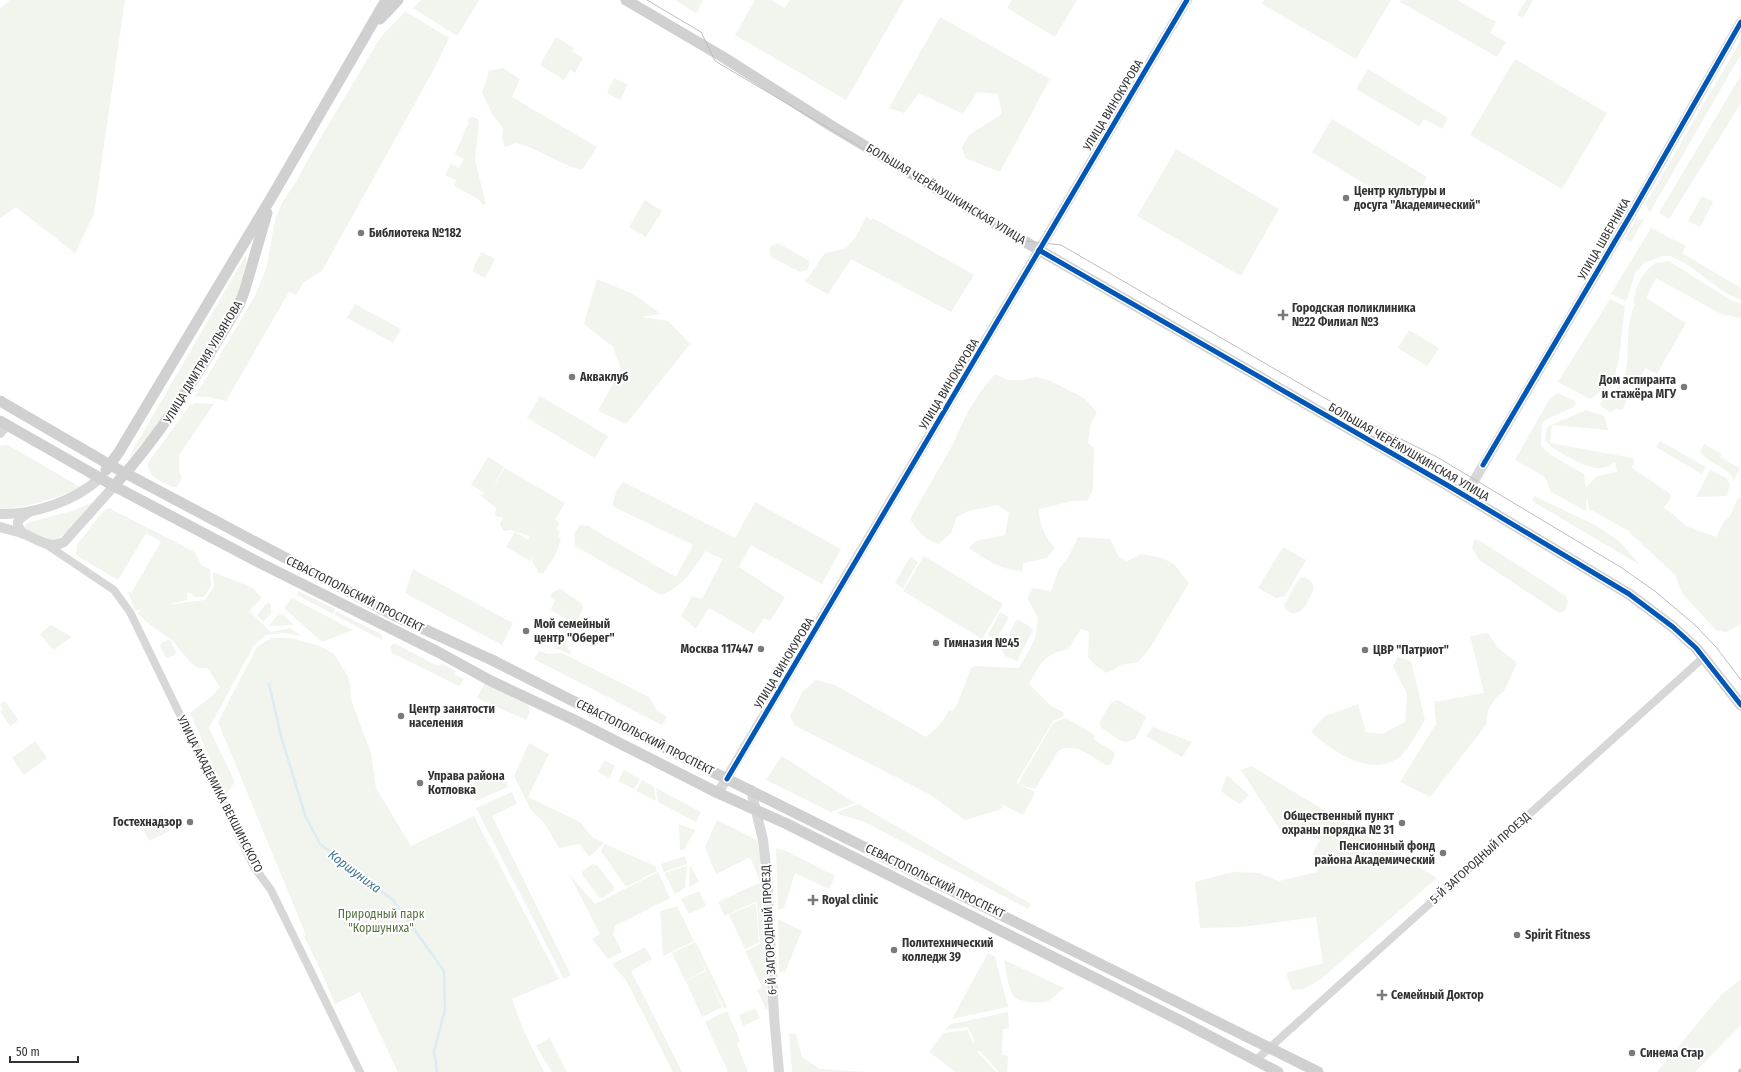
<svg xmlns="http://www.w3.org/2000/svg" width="1741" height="1072" font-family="'Fira Sans Condensed',sans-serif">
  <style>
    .green { fill: #f1f5ed }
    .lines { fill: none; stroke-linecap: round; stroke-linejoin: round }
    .stream { stroke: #ddebf3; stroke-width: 2.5 }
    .minor { stroke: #d7d7d7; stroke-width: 8 }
    .tertiary { stroke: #d7d7d7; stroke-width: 10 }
    .secondary { stroke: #d0d0d0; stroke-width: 11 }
    .tram { stroke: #bebebe; stroke-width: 1 }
    .rail { stroke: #bebebe; stroke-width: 2.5; stroke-dasharray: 4 3; stroke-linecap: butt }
    .cycleway-casing { stroke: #fff; stroke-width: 8 }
    .cycleway { stroke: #0057b8; stroke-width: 5 }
    .poi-dot { fill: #7a7a7a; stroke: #fff; stroke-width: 1.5 }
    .labels { text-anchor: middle; stroke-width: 4; stroke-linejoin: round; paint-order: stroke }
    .street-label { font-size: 12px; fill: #333; stroke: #fff }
    .poi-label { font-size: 12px; font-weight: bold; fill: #333; stroke: #fff; text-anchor: start }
    .park-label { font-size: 12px; fill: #56703f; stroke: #fff }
    .water-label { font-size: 13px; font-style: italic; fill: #3f7597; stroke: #fff }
  </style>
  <rect width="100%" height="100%" fill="#fff"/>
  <g class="green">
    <polygon points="10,0 125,0 94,214 75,253 16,207 0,218 0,8"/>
    <polygon points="421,0 479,0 457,36 413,8"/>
    <polygon points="675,0 703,0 696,13"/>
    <polygon points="755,0 771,0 785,8 790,0 904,0 846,100 735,35"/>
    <polygon points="1012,0 1077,0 1055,37 1007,8"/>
    <polygon points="1264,0 1391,0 1356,59 1262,4"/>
    <polygon points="1401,0 1457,0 1496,22 1490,33 1506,42 1497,57 1400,2"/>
    <polygon points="1526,0 1533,0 1523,18 1517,15"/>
    <polygon points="405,12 410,14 449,38 434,69 322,271 304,282 296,295 289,292 226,401 209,397 195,397 255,296 267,266 275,219 283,201 296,182 311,154 377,43 385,32"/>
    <polygon points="940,17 1050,79 1000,172 965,158 962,147 969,135 1002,114 998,94 977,92 963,114 919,93 904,113 889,108"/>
    <polygon points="556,37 574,48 572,51 583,58 575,73 570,70 564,80 540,65"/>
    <polygon points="1741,40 1741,54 1650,212 1648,211 1646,203"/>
    <polygon points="1515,59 1607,113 1562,189 1470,135"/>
    <polygon points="503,68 520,79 512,97 597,147 582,170 569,166 529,147 516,143 505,147 502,139 503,128 492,114 482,93 489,71"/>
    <polygon points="1368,69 1448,118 1442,129 1424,119 1419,126 1356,89"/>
    <polygon points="1741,75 1741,103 1669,219 1659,213"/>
    <polygon points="614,78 628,85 620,100 607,93"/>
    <polygon points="473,117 478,119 479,123 475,160 486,204 482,205 480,200 454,186 456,180 445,175 451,164 459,168 464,159 455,154 469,122 467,121 469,118"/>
    <polygon points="1332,119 1427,177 1408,210 1312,152"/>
    <polygon points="1176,149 1279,209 1241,276 1137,216"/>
    <polygon points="1702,196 1713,202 1700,227 1688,221"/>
    <polygon points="645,200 662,211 646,237 629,227"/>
    <polygon points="866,217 871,220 873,218 974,275 951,312 851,259 828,294 805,282 825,253 845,249 856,237"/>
    <polygon points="1644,219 1631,242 1625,239 1636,220"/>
    <polygon points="1651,228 1686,246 1682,253 1741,288 1741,300 1727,294 1688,265 1671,256 1663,256 1644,263 1635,273 1627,300 1625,301 1611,294"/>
    <polygon points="778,243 809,261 809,266 807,270 800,272 771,257 769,250 771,246"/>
    <polygon points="481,252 495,259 485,278 472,271"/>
    <path d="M246 255C247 270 239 289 233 303L158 425 131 456 130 455Z"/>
    <path d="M1669 261 1727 298 1741 304V318L1721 314 1656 278 1646 298 1686 323 1657 374 1645 368 1635 388 1623 382 1617 394 1627 400 1622 410 1616 409 1610 412 1601 406 1600 403C1605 399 1612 394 1617 389 1636 370 1621 328 1635 305 1631 294 1643 271 1654 264 1657 262 1665 262 1669 261Z"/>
    <polygon points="597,279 633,294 661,314 641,317 668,321 690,344 626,424 598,411 621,369 613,347 584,324"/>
    <polygon points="1610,299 1625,306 1619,358 1613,383 1590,399 1558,382"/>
    <polygon points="355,304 401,329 393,343 347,318"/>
    <polygon points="1409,330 1439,348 1427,366 1398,348"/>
    <path d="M995 374 1008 380H1022L1036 377 1050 381 1084 398 1097 412 1090 425 1088 443 1094 448 1093 490 1087 501H1072L1039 509C1038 523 1046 538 1055 548L1047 558 1023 563 1022 571C1003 571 984 559 969 548L976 541 1005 535 1009 513 998 505 968 511 957 517 951 533 939 544C926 541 916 530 910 519L952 446 968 411 981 391Z"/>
    <path d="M1558 393 1573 400 1576 403 1574 407 1547 419 1542 423 1541 446 1551 455 1584 474 1586 487 1597 476 1617 472 1615 462C1611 464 1606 468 1601 468 1588 470 1552 450 1545 440L1547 427 1551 425 1586 410 1604 416 1608 430 1552 425 1550 443 1633 458 1634 463 1632 468 1668 492 1671 496 1669 501 1664 508 1673 514 1686 526 1716 537 1725 520 1729 518 1738 498 1741 497V624L1726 632 1716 630 1682 593 1675 575 1627 530 1589 509 1587 496 1586 510H1584L1551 492 1545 477 1515 460 1550 398Z"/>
    <polygon points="540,396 608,436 595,458 527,418"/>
    <path d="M195 403 214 404 179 455V471L182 478 177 487H173C161 481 148 478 148 463L190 405Z"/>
    <polygon points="1660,441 1706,467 1702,474 1656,447"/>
    <path d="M1704 444 1722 454 1720 457 1740 468 1734 481C1727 464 1708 465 1700 451Z"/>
    <path d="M3 445H8L80 487 76 490C51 499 27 508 0 509V446Z"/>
    <polygon points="488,457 504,467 490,492 505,468 565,503 555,520 559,522 559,525 556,528 559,531 558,537 561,538 555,556 543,574 539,573 532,561 533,556 530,561 506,547 515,532 529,540 530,536 510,530 504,531 500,525 503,518 495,516 496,508 480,495 485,493 471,485"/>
    <polygon points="1710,470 1726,478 1730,485 1727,496 1696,497"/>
    <path d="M623 482 735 538 755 502 841 549 822 584 751 545 739 567 785 597 770 621 764 618 754 634 709 608 696 629 681 616 692 596 702 599 723 559 705 551C695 569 681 588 661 595L575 546 574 534 580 525 588 526 676 577 693 545 612 506 616 492Z"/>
    <polygon points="1534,496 1595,525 1619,541 1640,565 1532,501"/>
    <path d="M92 502C82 513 64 541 49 541L23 529 27 523 75 510Z"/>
    <polygon points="109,508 195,552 201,565 210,569 211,586 204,597 194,597 191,593 187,593 187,600 165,605 205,600 214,587 213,572 253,588 262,598 249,611 271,632 290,628 302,636 283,633 266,635 254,645 209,728 235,782 226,795 190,713 212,696 220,687 207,668 199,668 192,664 171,639 150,625 137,613 143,609 135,611 128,591 131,593 161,542 146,533 118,580 76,555 77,545 103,511"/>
    <path d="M1078 537 1110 539 1119 557 1127 561 1142 554 1162 558 1174 564 1189 583 1150 648 1138 662 1120 665 1114 670 1106 673 1094 664 1088 657 1089 632 1081 629 1068 649C1043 655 1041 663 1029 684L1051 706 1063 712 1064 716 1053 721 1016 783 1033 791 1035 793 1023 815 1003 805 1000 810 965 820 931 795 794 725 790 716 803 691 816 680 835 685 926 737C936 729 943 722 949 710L952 711 956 707 971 668 976 666 1019 668 1035 639 1038 618 1027 598 1033 588 1051 591 1059 569 1069 556Z"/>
    <polygon points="1475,539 1482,542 1566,596 1568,601 1565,611 1559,613 1479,560 1472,548"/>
    <polygon points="1283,547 1306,560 1285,596 1276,598 1258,588"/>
    <polygon points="924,556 1003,604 982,639 903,591"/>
    <polygon points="910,557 918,562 903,588 895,583"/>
    <polygon points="413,569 513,623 502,645 405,593"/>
    <path d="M1305 577 1312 582 1314 589C1308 601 1300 623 1285 609L1284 605 1298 580 1301 578Z"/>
    <path d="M561 589 581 603 583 608 566 644 572 655 554 648 561 634 570 629 566 627 567 619 551 610 555 600 550 597C552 592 555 590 561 589Z"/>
    <polygon points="298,591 335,609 333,614 297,595"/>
    <polygon points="292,598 353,630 322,642 284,608"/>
    <polygon points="268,602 271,605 271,614 263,622 257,615"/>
    <polygon points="336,611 379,633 382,636 382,640 335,615"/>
    <polygon points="1000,612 1009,617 996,640 988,635"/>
    <polygon points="279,614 283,615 294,625 268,626"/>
    <polygon points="1018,620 1028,625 1033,630 1017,661 1005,656 1002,650 1015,622"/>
    <polygon points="51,625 72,637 53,650 40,634"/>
    <polygon points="1488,633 1497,647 1517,663 1504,691 1495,699 1488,710 1486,725 1430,797 1400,782 1436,724 1434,702 1484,693 1470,636"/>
    <polygon points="271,638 291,638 320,646 334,654 349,678 352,702 371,753 376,788 411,846 474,816 559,979 512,999 523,1029 544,1072 398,1072 360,992 335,1004 320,969 304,936 306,935 218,722 257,647"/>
    <polygon points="168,640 171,641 176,652 175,655 168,658 165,656 160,646 161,643"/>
    <polygon points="394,643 438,666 442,664 456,671 455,675 464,679 459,686 392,653 390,647"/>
    <polygon points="539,651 548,654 562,653 649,697 657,711 667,717 662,725 534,659"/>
    <path d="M1398 657 1411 661 1425 720C1419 730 1408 749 1401 756 1373 780 1332 751 1311 732L1325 716 1358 704 1366 732 1382 734 1405 722 1407 694 1393 666Z"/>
    <polygon points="485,683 529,705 530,713 526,720 477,698"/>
    <polygon points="1117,700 1120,701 1145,716 1146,718 1135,739 1126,742 1121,741 1103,729 1100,726 1100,721 1111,703"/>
    <polygon points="5,701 18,720 10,726 0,711 3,709 0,704"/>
    <path d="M1066 718 1095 735 1093 739 1114 752 1115 755 1110 765H1106C1092 757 1074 741 1058 751L1035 789 1018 784 1053 723Z"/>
    <polygon points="1153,727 1192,742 1182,757 1146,736"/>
    <polygon points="35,741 47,758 24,775 12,758"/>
    <polygon points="529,743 549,754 528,797 580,822 592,837 604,843 589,857 580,844 559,848 545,824 531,810 514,776"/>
    <polygon points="782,756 855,803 831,812 766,780"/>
    <polygon points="605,760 615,766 609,778 598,772"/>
    <polygon points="1251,766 1437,878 1321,979 1304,989 1292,990 1286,973 1323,963 1316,917 1242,927 1200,928 1195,882 1233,872 1259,873 1279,881 1318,872 1313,853 1320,840 1289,828 1280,830 1241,770"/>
    <polygon points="624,770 640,779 634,789 618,781"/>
    <polygon points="499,773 504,775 508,787 476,801 472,792 473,783"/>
    <polygon points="1227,775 1249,795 1240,804 1227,796 1221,791"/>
    <polygon points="642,780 654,787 656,801 636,791"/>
    <polygon points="656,788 701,812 696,822 658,802"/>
    <polygon points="512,792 517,804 492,816 571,975 564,979 476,808"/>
    <polygon points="858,804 1031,904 1028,909 865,822 835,813"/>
    <polygon points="162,815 170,831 149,841 141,825"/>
    <polygon points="717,820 757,840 765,879 760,881 750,857 716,874 705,847"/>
    <polygon points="679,824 695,830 684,850 680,850"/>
    <polygon points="605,844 655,866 657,871 626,887 601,851"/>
    <polygon points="776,848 786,851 835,876 829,889 795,873 784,908 778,910"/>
    <polygon points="685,856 687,864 664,872 661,864"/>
    <polygon points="592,864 597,865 614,887 614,890 603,898 599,897 582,875 582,872"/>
    <polygon points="690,865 699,882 689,887"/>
    <polygon points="687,866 685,888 675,894 664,873"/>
    <polygon points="658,872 670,898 615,926 613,934 622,952 608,959 592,939 600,934 569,874 595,904"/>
    <polygon points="765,880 772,1007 766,1009 757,990 762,987 745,951 760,944 757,901 725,916 718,902"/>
    <polygon points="699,891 706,906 689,914 681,899"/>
    <polygon points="756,903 759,942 745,949 729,915"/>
    <polygon points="677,906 694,941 663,956 660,911"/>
    <polygon points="778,919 802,931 785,972 779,972"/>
    <polygon points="696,942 727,1007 724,1008 708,976 688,986 686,981 706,971 693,943"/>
    <polygon points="693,943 705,970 685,981 672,953"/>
    <polygon points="645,947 652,959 631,971 682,1072 673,1072 626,980 612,964"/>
    <polygon points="988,953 995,957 1008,1007 952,1019"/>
    <path d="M1004 960 1064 988 1049 1001C1039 1003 1020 1004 1013 995 1008 989 1006 968 1004 960Z"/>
    <polygon points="708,976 722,1007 702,1017 688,986"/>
    <polygon points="1741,979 1741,1025 1695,1072 1657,1072 1722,994"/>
    <polygon points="755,1008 760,1018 743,1026 739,1015"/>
    <polygon points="727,1011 740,1041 737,1044 748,1072 728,1072 705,1022"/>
    <polygon points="1008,1012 1009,1028 1003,1029 1002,1055 1008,1056 1007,1072 999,1072 980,1051 977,1051 979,1054 996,1072 956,1072 929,1052 943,1033 967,1030 974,1043 974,1039 968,1027 945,1030 951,1024"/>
    <polygon points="789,1034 796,1034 802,1057 820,1069 866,1072 792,1072"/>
    <polygon points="550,1038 550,1039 567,1072 552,1072 536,1046"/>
  </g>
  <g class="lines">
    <polyline class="stream" points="269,684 281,736 305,815 320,844 393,900 444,971 445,1010 434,1051 437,1072"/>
    <g class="minor">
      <polyline points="47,545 114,590 130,612 254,867 271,890 360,1072"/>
      <polyline points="1256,1060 1704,657"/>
    </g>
    <g class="tertiary">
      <polyline points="0,433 7,425"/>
      <polyline points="1465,496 1634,209 1741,22"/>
      <path d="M0 514C34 515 75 501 100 478"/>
      <path d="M0 527C7 529 15 531 22 533 36 538 49 550 64 542L114 486"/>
      <path d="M23 534C14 522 17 520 29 512"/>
      <polyline points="751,790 763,840 767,874 774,1016 779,1072"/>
      <polyline points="718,793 1187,0"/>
    </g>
    <g class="secondary">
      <polyline points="626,0 723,57 830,125 1039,250 1447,485 1629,594 1673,627 1696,648 1741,705"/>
      <polyline points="380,19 398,0"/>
      <polyline points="0,401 110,465 395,616 492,660 727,779 1318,1072"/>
      <polyline points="0,421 114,486 258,562 438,652 491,681 572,719 718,793 787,824 1183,1022 1278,1072"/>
      <polyline points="106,470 119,452 274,193 386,0"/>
      <path d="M114 486C164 432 201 368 239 305L245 289 267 213"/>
    </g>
    <polyline class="tram" points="647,0 701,32 715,61 1018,240 1061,245 1361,419 1437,457 1622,568 1656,592 1695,625 1716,647 1741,680"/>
    <polyline class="rail" points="1739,1072 1741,1069"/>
    <defs>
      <g id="cycleway">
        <polyline points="1039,250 1447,485 1629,594 1673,627 1696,648 1741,705"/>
        <polyline points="1483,465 1634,209 1741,22"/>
        <polyline points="727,779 1187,0"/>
      </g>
    </defs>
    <use href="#cycleway" class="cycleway-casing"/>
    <use href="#cycleway" class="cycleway"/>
  </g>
  <g class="poi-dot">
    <circle cx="1346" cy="198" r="4"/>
    <circle cx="361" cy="233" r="4"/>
    <path d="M1281 309h4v4h4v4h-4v4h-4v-4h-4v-4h4z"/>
    <circle cx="572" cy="377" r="4"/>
    <circle cx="1684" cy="387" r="4"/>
    <circle cx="526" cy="631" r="4"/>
    <circle cx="936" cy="643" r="4"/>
    <circle cx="761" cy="649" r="4"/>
    <circle cx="1365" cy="650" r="4"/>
    <circle cx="401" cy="716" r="4"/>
    <circle cx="420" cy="783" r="4"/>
    <circle cx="190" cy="822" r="4"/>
    <circle cx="1402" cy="823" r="4"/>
    <circle cx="1443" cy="853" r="4"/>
    <path d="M811 894h4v4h4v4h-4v4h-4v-4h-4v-4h4z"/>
    <circle cx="1517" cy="935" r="4"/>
    <circle cx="894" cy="950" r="4"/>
    <path d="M1380 989h4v4h4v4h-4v4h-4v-4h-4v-4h4z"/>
    <circle cx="1632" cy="1053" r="4"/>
  </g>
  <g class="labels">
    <g class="street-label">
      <text transform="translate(1113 105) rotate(-59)" y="4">УЛИЦА ВИНОКУРОВА</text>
      <text transform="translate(946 194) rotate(31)" y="4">БОЛЬШАЯ ЧЕРЁМУШКИНСКАЯ УЛИЦА</text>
      <text transform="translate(1604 239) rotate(-60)" y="4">УЛИЦА ШВЕРНИКА</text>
      <text transform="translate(203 362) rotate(-59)" y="4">УЛИЦА ДМИТРИЯ УЛЬЯНОВА</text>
      <text transform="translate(949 384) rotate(-59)" y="4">УЛИЦА ВИНОКУРОВА</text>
      <text transform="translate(1409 452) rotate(30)" y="4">БОЛЬШАЯ ЧЕРЁМУШКИНСКАЯ УЛИЦА</text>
      <text transform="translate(355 594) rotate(27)" y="4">СЕВАСТОПОЛЬСКИЙ ПРОСПЕКТ</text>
      <text transform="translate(784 663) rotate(-59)" y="4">УЛИЦА ВИНОКУРОВА</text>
      <text transform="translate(645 737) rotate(27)" y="4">СЕВАСТОПОЛЬСКИЙ ПРОСПЕКТ</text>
      <text transform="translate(220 794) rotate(63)" y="4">УЛИЦА АКАДЕМИКА ВЕКШИНСКОГО</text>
      <text transform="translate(1480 858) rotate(-42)" y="4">5-Й ЗАГОРОДНЫЙ ПРОЕЗД</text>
      <text transform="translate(935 881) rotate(26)" y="4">СЕВАСТОПОЛЬСКИЙ ПРОСПЕКТ</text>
      <text transform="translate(769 930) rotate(-93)" y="4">6-Й ЗАГОРОДНЫЙ ПРОЕЗД</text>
    </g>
    <g class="poi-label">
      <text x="1354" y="195">Центр культуры и<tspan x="1354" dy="14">досуга "Академический"</tspan></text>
      <text x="369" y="237">Библиотека №182</text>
      <text x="1292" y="312">Городская поликлиника<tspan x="1292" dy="14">№22 Филиал №3</tspan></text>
      <text x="580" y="381">Акваклуб</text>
      <text x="1676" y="384" text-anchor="end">Дом аспиранта<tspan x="1676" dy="14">и стажёра МГУ</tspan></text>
      <text x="534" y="628">Мой семейный<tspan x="534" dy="14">центр "Оберег"</tspan></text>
      <text x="944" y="647">Гимназия №45</text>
      <text x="753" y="653" text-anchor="end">Москва 117447</text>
      <text x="1373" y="654">ЦВР "Патриот"</text>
      <text x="409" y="713">Центр занятости<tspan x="409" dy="14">населения</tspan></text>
      <text x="428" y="780">Управа района<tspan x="428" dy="14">Котловка</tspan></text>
      <text x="1394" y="820" text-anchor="end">Общественный пункт<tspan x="1394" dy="14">охраны порядка № 31</tspan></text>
      <text x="182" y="826" text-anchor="end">Гостехнадзор</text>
      <text x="1435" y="850" text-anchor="end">Пенсионный фонд<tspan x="1435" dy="14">района Академический</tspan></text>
      <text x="822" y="904">Royal clinic</text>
      <text x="1525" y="939">Spirit Fitness</text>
      <text x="902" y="947">Политехнический<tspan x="902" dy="14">колледж 39</tspan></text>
      <text x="1391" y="999">Семейный Доктор</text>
      <text x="1640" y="1057">Синема Стар</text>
    </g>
    <g class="park-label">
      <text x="381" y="918">Природный парк<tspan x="381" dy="14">"Коршуниха"</tspan></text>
    </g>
    <g class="water-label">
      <text transform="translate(355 871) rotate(37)" y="5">Коршуниха</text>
    </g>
  </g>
  <path d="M10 1056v6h68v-6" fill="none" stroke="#333333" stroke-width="2"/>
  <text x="16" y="1056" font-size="12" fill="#333333" stroke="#ffffff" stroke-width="3" paint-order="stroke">50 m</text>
</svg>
